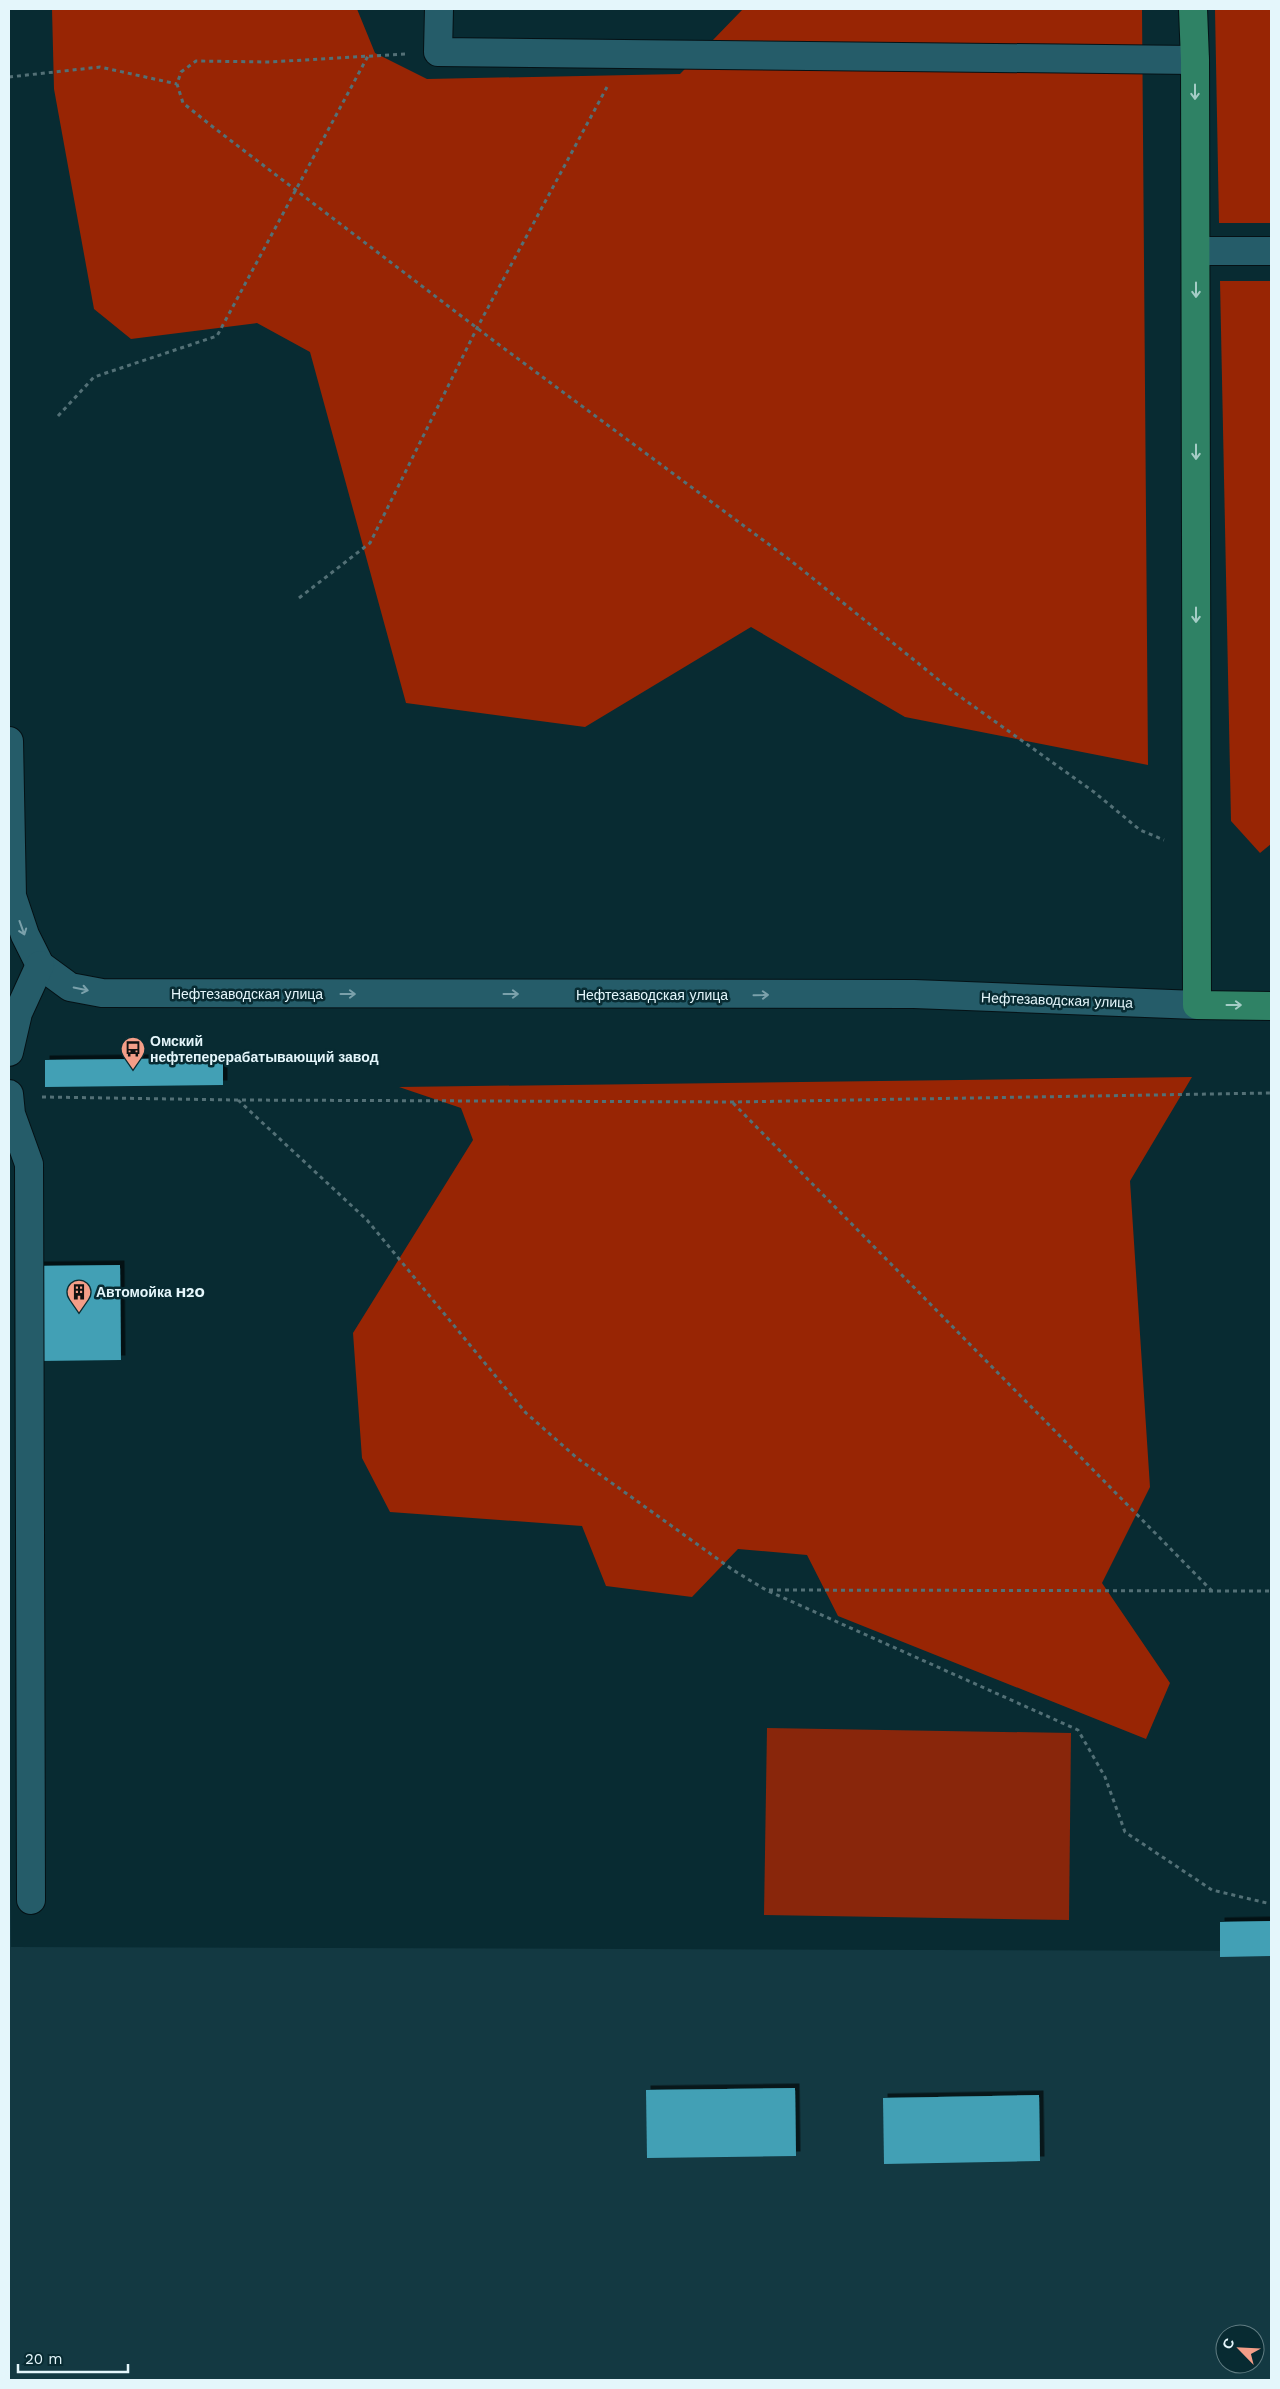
<svg xmlns="http://www.w3.org/2000/svg" width="1280" height="2389" font-family="'Work Sans',sans-serif">
  <style>
    .built { fill: #133942; fill-rule: evenodd }
    .green { fill: #89260b }
    .forest { fill: #982504 }
    .building { fill: #42a0b5; filter: url(#shadow) }
    .lines { fill: none; stroke-linecap: round; stroke-linejoin: round }
    .minor-casing { stroke: #051115; stroke-width: 30 }
    .major-casing { stroke: #051115; stroke-width: 30 }
    .path { stroke: #537076; stroke-width: 3; stroke-dasharray: 4 4; stroke-linecap: butt }
    .minor { stroke: #255c69; stroke-width: 28 }
    .major { stroke: #2f8265; stroke-width: 28 }
    .oneway { stroke: #a5cdc6 }
    .oneway2 { stroke: #7ba1ab }
    .labels { text-anchor: middle; stroke-width: 5; stroke-linejoin: round; paint-order: stroke }
    .street-label { font-size: 14px; fill: #e4f6fb; stroke: #082b32 }
    .poi-label { font-size: 14px; font-weight: bold; fill: #e4f6fb; stroke: #082b32; text-anchor: start }
  </style>
  <defs>
    <filter id="shadow"><feDropShadow dx="4.5" dy="-4.5" stdDeviation="0" flood-color="#0009"/></filter>
  </defs>
  <rect width="100%" height="100%" fill="#082b32"/>
  <path class="built" d="M9 1805 11 1947 1271 1951V2380H9ZM1225 2334H1255V2364H1225Z"/>
  <polygon class="green" points="767,1728 1071,1733 1069,1920 764,1915"/>
  <g class="forest">
    <polygon points="52,9 357,9 375,53 427,79 680,74 743,9 1142,9 1148,765 905,717 751,627 585,727 406,703 310,352 257,323 131,339 94,309 54,89"/>
    <polygon points="1215,9 1271,9 1271,223 1219,223"/>
    <polygon points="1220,281 1271,281 1271,844 1260,853 1231,821"/>
    <polygon points="1192,1077 1130,1181 1150,1487 1102,1583 1170,1683 1146,1739 838,1616 807,1555 738,1549 692,1597 606,1586 582,1526 390,1512 362,1458 353,1333 473,1140 461,1108 399,1087"/>
  </g>
  <g class="building">
    <polygon points="223,1058 223,1085 45,1087 45,1060"/>
    <polygon points="120,1265 121,1360 39,1361 37,1266"/>
    <polygon points="1271,1921 1271,1956 1220,1957 1220,1922"/>
    <polygon points="795,2088 796,2156 647,2158 646,2090"/>
    <polygon points="1039,2095 1040,2161 884,2164 883,2098"/>
  </g>
  <g class="lines">
    <defs>
      <g id="minor">
        <polyline points="439,9 438,52 1195,60"/>
        <polyline points="1196,251 1271,251"/>
        <polyline points="9,741 12,896 25,935 40,965 70,987 102,993 914,994 1197,1005"/>
        <polyline points="9,1052 18,1013 40,965"/>
        <polyline points="9,1094 11,1114 29,1164 31,1900"/>
      </g>
      <polyline id="major" points="1193,9 1195,60 1197,1005 1271,1006"/>
    </defs>
    <use href="#minor" class="minor-casing"/>
    <use href="#major" class="major-casing"/>
    <g class="path">
      <polyline points="405,54 270,62 196,61 181,72 177,84 183,103 213,127 498,344 790,560 955,693 1094,792 1140,830 1164,840"/>
      <polyline points="9,77 100,67 177,84"/>
      <polyline points="58,416 94,377 217,336 368,56"/>
      <polyline points="299,598 370,543 477,328 607,87"/>
      <polyline points="42,1097 238,1100 733,1102 1271,1093"/>
      <polyline points="238,1100 367,1220 526,1413 577,1458 733,1570 766,1590 1078,1730 1105,1777 1125,1832 1212,1890 1271,1904"/>
      <polyline points="733,1103 1212,1591"/>
      <polyline points="769,1590 1271,1591"/>
    </g>
    <use href="#minor" class="minor"/>
    <use href="#major" class="major"/>
  </g>
  <defs><path id="oneway-shaft" d="M-6 0H5M1.5-3L5.5 0L1.5 3" fill="none" stroke-width="1.6" stroke-linecap="round" stroke-linejoin="round" transform="scale(1.25)"/></defs>
  <g class="oneway">
    <use href="#oneway-shaft" transform="translate(1195 92) rotate(90)"/>
    <use href="#oneway-shaft" transform="translate(1196 290) rotate(90)"/>
    <use href="#oneway-shaft" transform="translate(1196 452) rotate(90)"/>
    <use href="#oneway-shaft" transform="translate(1196 615) rotate(90)"/>
    <use href="#oneway-shaft" transform="translate(1234 1005)"/>
  </g>
  <g class="oneway2">
    <use href="#oneway-shaft" transform="translate(22 928) rotate(70)"/>
    <use href="#oneway-shaft" transform="translate(81 989) rotate(12)"/>
    <use href="#oneway-shaft" transform="translate(348 994)"/>
    <use href="#oneway-shaft" transform="translate(511 994)"/>
    <use href="#oneway-shaft" transform="translate(761 995) rotate(-1)"/>
  </g>
  <defs>
    <symbol id="bus-pin" viewBox="-11 -11 22 30"><path d="M0 17L-7.5 6A9.5 9.5 0 1 1 7.5 6Z" fill="#f49e88" stroke="#082b32"/><path d="M-5-6H5V4H4V6H2V4H-2V6H-4V4H-5ZM-3.5-4V0h7V-4ZM-3.5 1.2v1.5H-2V1.2ZM2 1.2v1.5H3.5V1.2Z" fill="#111"/></symbol>
    <symbol id="building-pin" viewBox="-11 -11 22 30"><path d="M0 17L-7.5 6A9.5 9.5 0 1 1 7.5 6Z" fill="#f49e88" stroke="#082b32"/><path d="M-4-6H4V6H1V3H-1V6H-4ZM-2.5-4.3h1.7v1.8h-1.7ZM.8-4.3h1.7v1.8H.8ZM-2.5-1h1.7V.8h-1.7ZM.8-1h1.7V.8H.8Z" fill="#111"/></symbol>
  </defs>
  <g fill-rule="evenodd">
    <use href="#bus-pin" x="119" y="1035" width="28" height="38"/>
    <use href="#building-pin" x="65" y="1278" width="28" height="38"/>
  </g>
  <g class="labels">
    <g class="street-label">
      <text x="247" y="999">Нефтезаводская улица</text>
      <text x="652" y="1000">Нефтезаводская улица</text>
      <text transform="translate(1057 1000) rotate(2)" y="5">Нефтезаводская улица</text>
    </g>
    <g class="poi-label">
      <text x="150" y="1046">Омский<tspan x="150" dy="16">нефтеперерабатывающий завод</tspan></text>
      <text x="96" y="1297">Автомойка H2O</text>
    </g>
  </g>
  <rect width="1280" height="2389" fill="none" stroke="#e4f6fb" stroke-width="20"/>
  <g transform="translate(1240 2349) rotate(294)"><circle r="24" fill="#082b32" stroke="#607c82"/>
  <path d="M0-4L9 19L0 12L-9 19Z" fill="#f49e88"/>
  <text y="-8" font-size="14" font-weight="bold" text-anchor="middle" fill="#e4f6fb">С</text>
  </g>
  <path d="M18 2364v8h110v-8" fill="none" stroke="#e4f6fb" stroke-width="2.5"/>
  <text x="25" y="2364" font-size="15" fill="#e4f6fb" stroke="#082b32" stroke-width="4" paint-order="stroke">20 m</text>
</svg>
